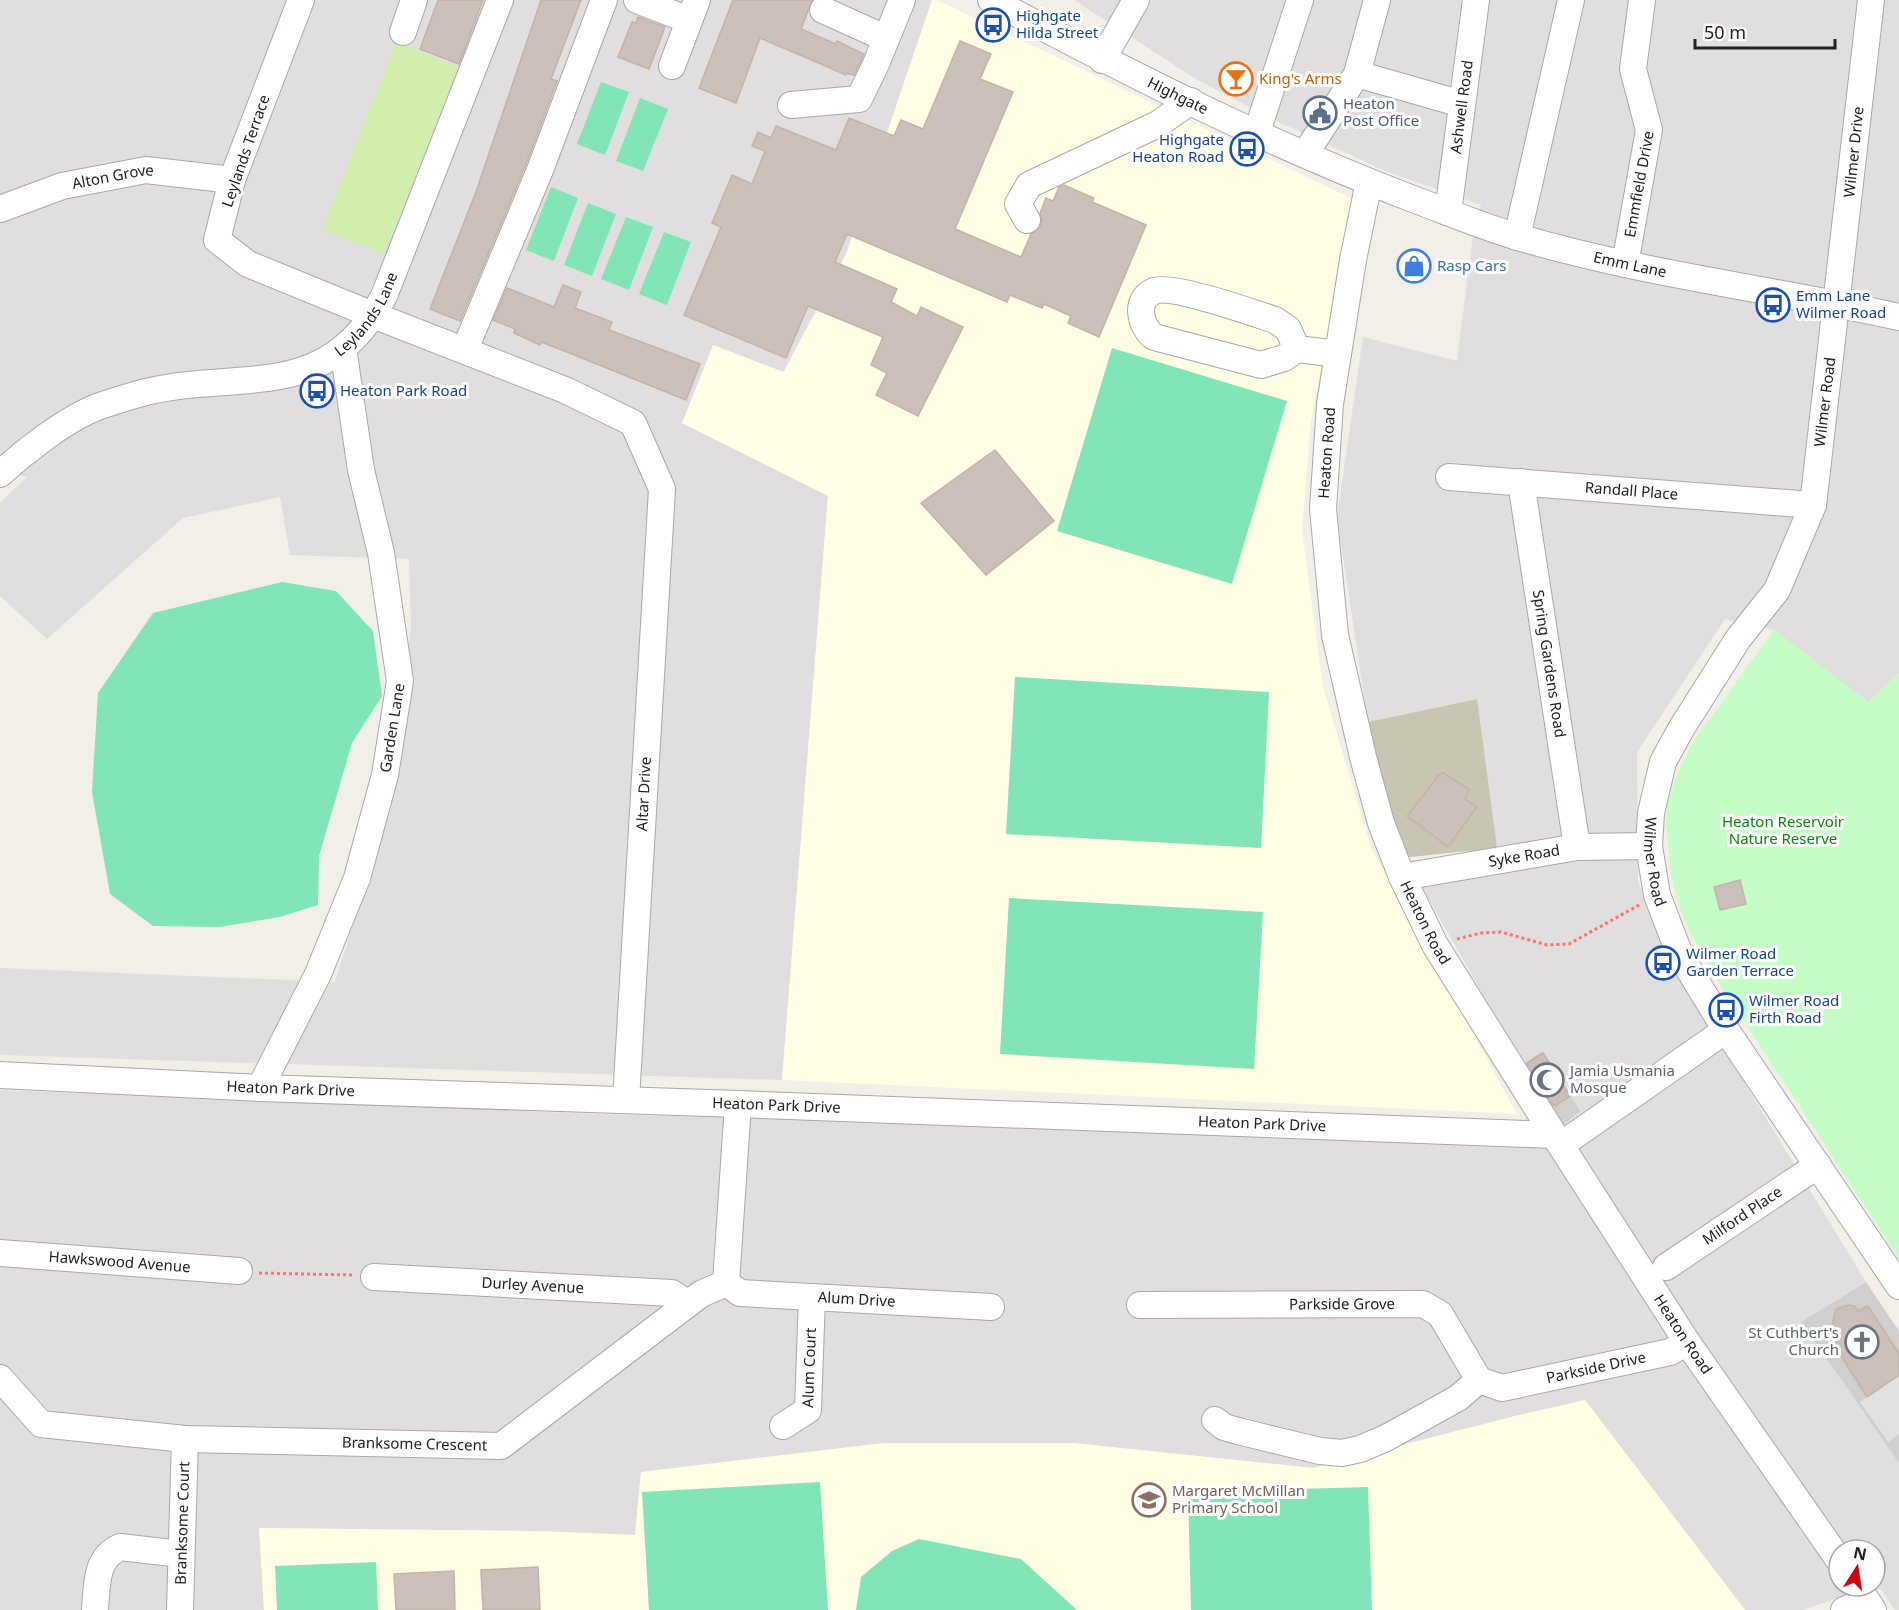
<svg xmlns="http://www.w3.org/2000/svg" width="1899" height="1610" font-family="'Noto Sans',sans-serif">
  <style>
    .residential { fill: #e0dede; fill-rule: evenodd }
    .education { fill: #fffde4 }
    .religious { fill: #cfcfcf }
    .construction { fill: #c8c6b2 }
    .grass { fill: #d1eeac }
    .park { fill: #c4fdc5 }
    .pitch { fill: #82e5b8 }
    .parking { fill: #e1e1e1 }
    .building { fill: #cbc0ba; stroke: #c5b3a9; stroke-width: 1.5 }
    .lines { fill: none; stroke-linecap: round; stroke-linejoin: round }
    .minor-casing { stroke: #a8a8a8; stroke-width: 28 }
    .path { stroke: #ff716c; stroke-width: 3; stroke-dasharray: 3 3; stroke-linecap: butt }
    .minor { stroke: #fff; stroke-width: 26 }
    .labels { text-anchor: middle; stroke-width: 6; stroke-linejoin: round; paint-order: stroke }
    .transit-label { font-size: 15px; fill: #164399; stroke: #fff; text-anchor: start }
    .food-label { font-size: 15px; fill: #c56008; stroke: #fff; text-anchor: start }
    .street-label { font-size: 15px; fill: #212121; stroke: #fff }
    .service-label { font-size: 15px; fill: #4e5e75; stroke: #fff; text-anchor: start }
    .shop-label { font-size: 15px; fill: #366cbe; stroke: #fff; text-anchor: start }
    .park-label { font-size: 15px; fill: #058a07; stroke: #fff }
    .worship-label { font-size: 15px; fill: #5b616d; stroke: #fff; text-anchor: start }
    .education-label { font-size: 15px; fill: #785e54; stroke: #fff; text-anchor: start }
  </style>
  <rect width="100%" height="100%" fill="#f2eee8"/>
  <g class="residential">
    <polygon points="0,0 932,0 846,254 783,372 682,423 828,495 782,1080 0,1055 0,968 335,982 388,812 411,627 409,559 290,555 280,497 183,518 47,639 0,596 0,503 27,477 0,470"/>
    <path d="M1074 0H1899V673L1868 702 1774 630 1725 619 1637 752 1638 882 1695 1002 1866 1282 1801 1322 1899 1463V1610H1895L1881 1589 1843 1596 1803 1610H1745L1585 1400 1515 1416 1313 1468 1073 1443H884L641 1472 635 1535 536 1531 259 1528 264 1610H0V1090L595 1114 954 1123 1541 1148 1579 1112 1543 1052 1523 1064 1421 886 1500 871 1476 699 1368 722 1337 517 1363 337 1457 361 1472 243 1481 205 1383 170 1272 119 1196 79ZM1839 1550H1875V1586H1839Z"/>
  </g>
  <g class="education">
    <polygon points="932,0 937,0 1353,199 1311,422 1302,529 1323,687 1371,848 1517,1114 782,1080 828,496 682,423 713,345 784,372 846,254"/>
    <polygon points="1585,1400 1745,1610 264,1610 259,1528 536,1531 635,1535 641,1472 884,1443 1073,1443 1313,1468 1515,1416"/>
  </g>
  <g class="religious">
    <polygon points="1543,1051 1580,1111 1563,1126 1523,1064"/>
    <polygon points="1866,1282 1899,1331 1899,1463 1801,1322"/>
  </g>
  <polygon class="construction" points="1477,699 1497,848 1401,858 1368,722"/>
  <polygon class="grass" points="396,42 458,67 384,254 322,230"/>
  <polygon class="park" points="1774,630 1868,702 1899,673 1899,1258 1715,977 1687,926 1677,900 1671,874 1666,824 1668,801 1677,775 1691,745"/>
  <g class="pitch">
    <polygon points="601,82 629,92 605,155 577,144"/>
    <polygon points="640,98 668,109 643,171 616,161"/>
    <polygon points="551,187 578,198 554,261 526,250"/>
    <polygon points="588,203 616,214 592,276 564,265"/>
    <polygon points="626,217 653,227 629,290 601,279"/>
    <polygon points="664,232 691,242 667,305 639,294"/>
    <polygon points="1112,348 1287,401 1232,584 1057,531"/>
    <polygon points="282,582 336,591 373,631 382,696 352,743 319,856 318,905 280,917 220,927 153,926 110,894 92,792 98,693 153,613"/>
    <polygon points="1015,677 1269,692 1261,848 1006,834"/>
    <polygon points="1009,898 1263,912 1254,1069 1000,1054"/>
    <polygon points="820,1482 828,1610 649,1610 642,1492"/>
    <polygon points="1368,1487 1372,1610 1191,1610 1188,1492"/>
    <polygon points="919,1539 1021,1559 1077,1610 856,1610 861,1577 892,1551"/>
    <polygon points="376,1562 378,1610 277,1610 275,1566"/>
  </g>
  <polygon class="parking" points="1899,1375 1899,1434 1888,1442 1860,1402"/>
  <g class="building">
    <polygon points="438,0 483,0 459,64 420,49"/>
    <polygon points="541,0 581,0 551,79 557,81 526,164 460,321 430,309 476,192"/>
    <polygon points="733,0 812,0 801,29 836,44 837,41 864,54 854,75 847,73 846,75 821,64 760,38 736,103 699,88"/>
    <polygon points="638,17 665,27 649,69 618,57 632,22 636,23"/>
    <polygon points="960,41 991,54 980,79 1013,92 955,229 1021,257 1031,234 1040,227 1042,220 1040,213 1046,198 1053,201 1059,187 1064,185 1094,198 1092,202 1146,225 1099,337 1068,323 1071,316 1044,304 1042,308 1010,295 1007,302 847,234 835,262 897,289 891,302 917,316 921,307 963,327 918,416 876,395 887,373 871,365 883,337 808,306 786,358 684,315 721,227 712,223 732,175 752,184 765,151 752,146 758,132 771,138 776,126 836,150 849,118 894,136 901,120 923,129"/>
    <polygon points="563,285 581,292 575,308 612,322 609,330 700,364 686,400 557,348 541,342 540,345 514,333 515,329 493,320 507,288 554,307"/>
    <polygon points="995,450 1054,521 986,575 921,503"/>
    <polygon points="1443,773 1469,789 1465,799 1477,807 1448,847 1407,816 1438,776"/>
    <polygon points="1740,880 1746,904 1720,910 1714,887"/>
    <polygon points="1543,1053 1570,1096 1555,1106 1553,1105 1527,1063"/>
    <polygon points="1848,1305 1854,1306 1858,1311 1868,1306 1899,1354 1899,1375 1867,1397 1824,1329 1832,1325 1836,1309"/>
    <polygon points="538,1567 540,1610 483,1610 481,1570"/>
    <polygon points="454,1571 455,1610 396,1610 394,1574"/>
  </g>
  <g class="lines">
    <defs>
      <g id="minor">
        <polyline points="301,0 232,180 217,240 248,264 373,315 565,390 633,423 662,489 626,1100"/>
        <polyline points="637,0 689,20"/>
        <path id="s1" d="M991 0C1128 73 1268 144 1413 199 1448 212 1483 227 1518 237 1643 274 1772 289 1899 317"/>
        <path id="s2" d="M1871 0 1813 505 1777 590 1738 639 1681 729 1663 762 1651 813 1649 846 1657 895 1680 955 1726 1030 1899 1286"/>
        <polyline points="823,10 885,38"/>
        <polyline points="403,32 414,0"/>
        <polyline points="1102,60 1136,0"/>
        <polyline points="672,66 697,0"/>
        <polyline points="1357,74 1462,104"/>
        <polyline points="791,105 859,99 876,64 902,0"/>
        <polyline points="1257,132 1300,0"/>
        <polyline points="1305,154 1357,74 1377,0"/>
        <path id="s3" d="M1369 182 1353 260 1330 404 1323 509 1335 635 1363 757 1381 823 1402 877 1435 945 1554 1135 1687 1342 1839 1560"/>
        <path id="s4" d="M0 209 62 186 146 170 232 180"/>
        <path id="s5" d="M1448 212 1476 0"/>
        <polyline points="1027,220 1018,204 1029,185 1158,124 1191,101"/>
        <polyline points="1517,237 1571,0"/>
        <path id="s6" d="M1625 264 1649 130 1633 69 1642 0"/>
        <polyline points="465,349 540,170 604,0"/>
        <path d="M1297 349 1288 329 1275 320C1253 313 1172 284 1154 291 1133 300 1141 327 1154 337L1261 365 1284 358 1297 349 1338 354"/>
        <path id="s7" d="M0 474C25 451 60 424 90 410 106 403 125 398 142 393 239 368 326 406 384 296L500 0"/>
        <path id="s8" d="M1449 477 1813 505"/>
        <path id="s9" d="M1521 482 1577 847"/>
        <path id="s10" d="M1402 877 1577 847 1649 846"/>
        <path id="s11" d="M0 1075 260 1088 738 1104 1554 1135"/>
        <path id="s12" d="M260 1088 318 974 357 878 385 775 400 681 381 553 361 470 343 348"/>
        <polyline points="1561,1145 1726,1030"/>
        <path id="s13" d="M0 1253 239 1271"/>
        <path id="s14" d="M1666 1267 1818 1165"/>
        <path id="s15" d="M374 1277 672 1293 688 1304"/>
        <path id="s16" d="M726 1283 740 1293 991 1307"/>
        <path id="s17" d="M1140 1305 1423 1304 1440 1314 1479 1380 1502 1388 1670 1352 1687 1342"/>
        <path id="s18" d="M0 1378 41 1424 185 1439 501 1446 701 1294 726 1283 738 1104"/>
        <polyline points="1215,1420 1224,1427 1238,1431 1320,1451 1342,1453 1360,1449 1386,1438 1458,1398 1479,1380"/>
        <path id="s19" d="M783 1426 808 1410 812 1297"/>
        <polyline points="1857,1586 1873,1610"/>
        <path id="s20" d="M180 1609 185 1439"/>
        <path d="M95 1610C97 1586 95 1558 120 1547L181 1554"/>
        <polyline points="1844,1610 1867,1601"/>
      </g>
    </defs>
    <use href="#minor" class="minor-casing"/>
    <g class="path">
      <polyline points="1457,939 1481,933 1501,932 1547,945 1569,944 1639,905"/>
      <polyline points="259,1273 354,1275"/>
    </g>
    <use href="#minor" class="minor"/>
  </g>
  <defs>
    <symbol id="bus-ring" viewBox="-11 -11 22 22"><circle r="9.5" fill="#fff" stroke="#1a4fb4" stroke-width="1.5"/><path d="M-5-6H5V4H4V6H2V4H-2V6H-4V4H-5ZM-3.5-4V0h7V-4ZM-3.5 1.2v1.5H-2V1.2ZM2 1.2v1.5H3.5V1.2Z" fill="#1a4fb4"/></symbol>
    <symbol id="bar-ring" viewBox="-11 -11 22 22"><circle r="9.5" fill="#fff" stroke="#e8710a" stroke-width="1.5"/><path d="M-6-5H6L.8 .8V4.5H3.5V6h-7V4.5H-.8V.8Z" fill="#e8710a"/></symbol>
    <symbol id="civic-ring" viewBox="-11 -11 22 22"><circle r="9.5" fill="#fff" stroke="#5c6f8a" stroke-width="1.5"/><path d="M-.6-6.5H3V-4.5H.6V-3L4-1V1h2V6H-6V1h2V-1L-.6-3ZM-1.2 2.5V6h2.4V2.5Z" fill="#5c6f8a"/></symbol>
    <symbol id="shop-ring" viewBox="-11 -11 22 22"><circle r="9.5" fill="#fff" stroke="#3f7fe0" stroke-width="1.5"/><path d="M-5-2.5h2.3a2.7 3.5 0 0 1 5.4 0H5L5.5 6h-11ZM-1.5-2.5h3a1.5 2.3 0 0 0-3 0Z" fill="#3f7fe0"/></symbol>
    <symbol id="mosque-ring" viewBox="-11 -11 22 22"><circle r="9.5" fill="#fff" stroke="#6b7280" stroke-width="1.5"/><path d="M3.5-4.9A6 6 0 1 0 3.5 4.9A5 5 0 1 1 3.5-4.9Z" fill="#6b7280"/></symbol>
    <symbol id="church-ring" viewBox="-11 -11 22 22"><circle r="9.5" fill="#fff" stroke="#6b7280" stroke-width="1.5"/><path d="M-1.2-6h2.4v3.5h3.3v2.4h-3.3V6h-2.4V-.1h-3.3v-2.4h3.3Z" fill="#6b7280"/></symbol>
    <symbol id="school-ring" viewBox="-11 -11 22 22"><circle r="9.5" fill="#fff" stroke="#8d6e63" stroke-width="1.5"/><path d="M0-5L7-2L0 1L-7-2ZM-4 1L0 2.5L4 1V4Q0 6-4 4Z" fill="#8d6e63"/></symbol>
  </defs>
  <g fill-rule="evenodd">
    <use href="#bus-ring" x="974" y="6" width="38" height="38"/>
    <use href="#bar-ring" x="1217" y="60" width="38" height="38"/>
    <use href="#civic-ring" x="1301" y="94" width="38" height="38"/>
    <use href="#bus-ring" x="1228" y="130" width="38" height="38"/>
    <use href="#shop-ring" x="1395" y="247" width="38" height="38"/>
    <use href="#bus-ring" x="1754" y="286" width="38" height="38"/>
    <use href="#bus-ring" x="298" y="372" width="38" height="38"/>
    <use href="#bus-ring" x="1644" y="944" width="38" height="38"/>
    <use href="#bus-ring" x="1707" y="991" width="38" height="38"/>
    <use href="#mosque-ring" x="1528" y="1061" width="38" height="38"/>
    <use href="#church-ring" x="1843" y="1323" width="38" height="38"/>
    <use href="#school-ring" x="1130" y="1481" width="38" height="38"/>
  </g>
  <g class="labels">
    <g class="transit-label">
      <text x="1016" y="21">Highgate<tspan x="1016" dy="17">Hilda Street</tspan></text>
      <text x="1224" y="145" text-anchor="end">Highgate<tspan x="1224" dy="17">Heaton Road</tspan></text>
      <text x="1796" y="301">Emm Lane<tspan x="1796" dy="17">Wilmer Road</tspan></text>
      <text x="340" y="396">Heaton Park Road</text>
      <text x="1686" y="959">Wilmer Road<tspan x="1686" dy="17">Garden Terrace</tspan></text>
      <text x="1749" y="1006">Wilmer Road<tspan x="1749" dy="17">Firth Road</tspan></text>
    </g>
    <g class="food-label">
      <text x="1259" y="84">King's Arms</text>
    </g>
    <g class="street-label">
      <text dy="5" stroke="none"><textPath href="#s1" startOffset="210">Highgate</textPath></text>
      <text dy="5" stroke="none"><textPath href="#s5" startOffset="106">Ashwell Road</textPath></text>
      <text transform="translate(246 151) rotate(-71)" y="5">Leylands Terrace</text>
      <text transform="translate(1854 152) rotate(-84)" y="5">Wilmer Drive</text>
      <text dy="5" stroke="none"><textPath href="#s4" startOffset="118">Alton Grove</textPath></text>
      <text dy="5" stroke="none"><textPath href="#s6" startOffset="81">Emmfield Drive</textPath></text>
      <text dy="5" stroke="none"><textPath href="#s1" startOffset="694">Emm Lane</textPath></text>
      <text dy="5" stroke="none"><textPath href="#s7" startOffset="416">Leylands Lane</textPath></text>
      <text transform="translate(1825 402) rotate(-83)" y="5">Wilmer Road</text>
      <text transform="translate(1327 453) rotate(-86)" y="5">Heaton Road</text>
      <text dy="5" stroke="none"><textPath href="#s8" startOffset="183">Randall Place</textPath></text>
      <text dy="5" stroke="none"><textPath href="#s9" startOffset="184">Spring Gardens Road</textPath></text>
      <text dy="5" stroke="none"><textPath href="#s12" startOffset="386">Garden Lane</textPath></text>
      <text transform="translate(644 794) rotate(-87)" y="5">Altar Drive</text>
      <text dy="5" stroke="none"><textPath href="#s10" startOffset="124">Syke Road</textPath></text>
      <text dy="5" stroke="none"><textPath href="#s2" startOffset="909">Wilmer Road</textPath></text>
      <text dy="5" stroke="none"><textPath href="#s3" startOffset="760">Heaton Road</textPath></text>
      <text dy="5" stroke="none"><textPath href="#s11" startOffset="291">Heaton Park Drive</textPath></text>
      <text dy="5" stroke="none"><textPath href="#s11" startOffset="777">Heaton Park Drive</textPath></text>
      <text dy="5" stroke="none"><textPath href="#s11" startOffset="1263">Heaton Park Drive</textPath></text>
      <text dy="5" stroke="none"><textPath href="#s14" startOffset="92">Milford Place</textPath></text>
      <text dy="5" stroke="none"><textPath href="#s13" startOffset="120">Hawkswood Avenue</textPath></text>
      <text dy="5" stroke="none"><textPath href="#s15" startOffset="159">Durley Avenue</textPath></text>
      <text dy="5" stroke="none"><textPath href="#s16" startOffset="134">Alum Drive</textPath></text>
      <text dy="5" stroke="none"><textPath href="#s17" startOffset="202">Parkside Grove</textPath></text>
      <text dy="5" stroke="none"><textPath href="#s3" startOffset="1246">Heaton Road</textPath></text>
      <text dy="5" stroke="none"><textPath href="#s19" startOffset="72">Alum Court</textPath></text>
      <text dy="5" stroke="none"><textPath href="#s17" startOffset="500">Parkside Drive</textPath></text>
      <text dy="5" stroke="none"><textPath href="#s18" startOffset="436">Branksome Crescent</textPath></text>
      <text dy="5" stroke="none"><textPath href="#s20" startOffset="86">Branksome Court</textPath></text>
    </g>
    <g class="service-label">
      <text x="1343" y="109">Heaton<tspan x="1343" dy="17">Post Office</tspan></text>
    </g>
    <g class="shop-label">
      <text x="1437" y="271">Rasp Cars</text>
    </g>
    <g class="park-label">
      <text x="1783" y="827">Heaton Reservoir<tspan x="1783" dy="17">Nature Reserve</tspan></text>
    </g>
    <g class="worship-label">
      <text x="1570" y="1076">Jamia Usmania<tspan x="1570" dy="17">Mosque</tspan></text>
      <text x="1839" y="1338" text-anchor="end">St Cuthbert's<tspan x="1839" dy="17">Church</tspan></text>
    </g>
    <g class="education-label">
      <text x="1172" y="1496">Margaret McMillan<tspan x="1172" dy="17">Primary School</tspan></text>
    </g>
  </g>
  <g transform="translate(1857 1568) rotate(12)"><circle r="28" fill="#ffffff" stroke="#a6a6a6" stroke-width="1.5"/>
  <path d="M0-4.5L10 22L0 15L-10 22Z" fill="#d3000e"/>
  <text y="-9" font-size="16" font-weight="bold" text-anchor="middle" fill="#212121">N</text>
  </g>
  <path d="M1695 39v9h140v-9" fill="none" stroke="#212121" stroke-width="3"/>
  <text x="1704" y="39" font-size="18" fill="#212121" stroke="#ffffff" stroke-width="4.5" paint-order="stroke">50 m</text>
</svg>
